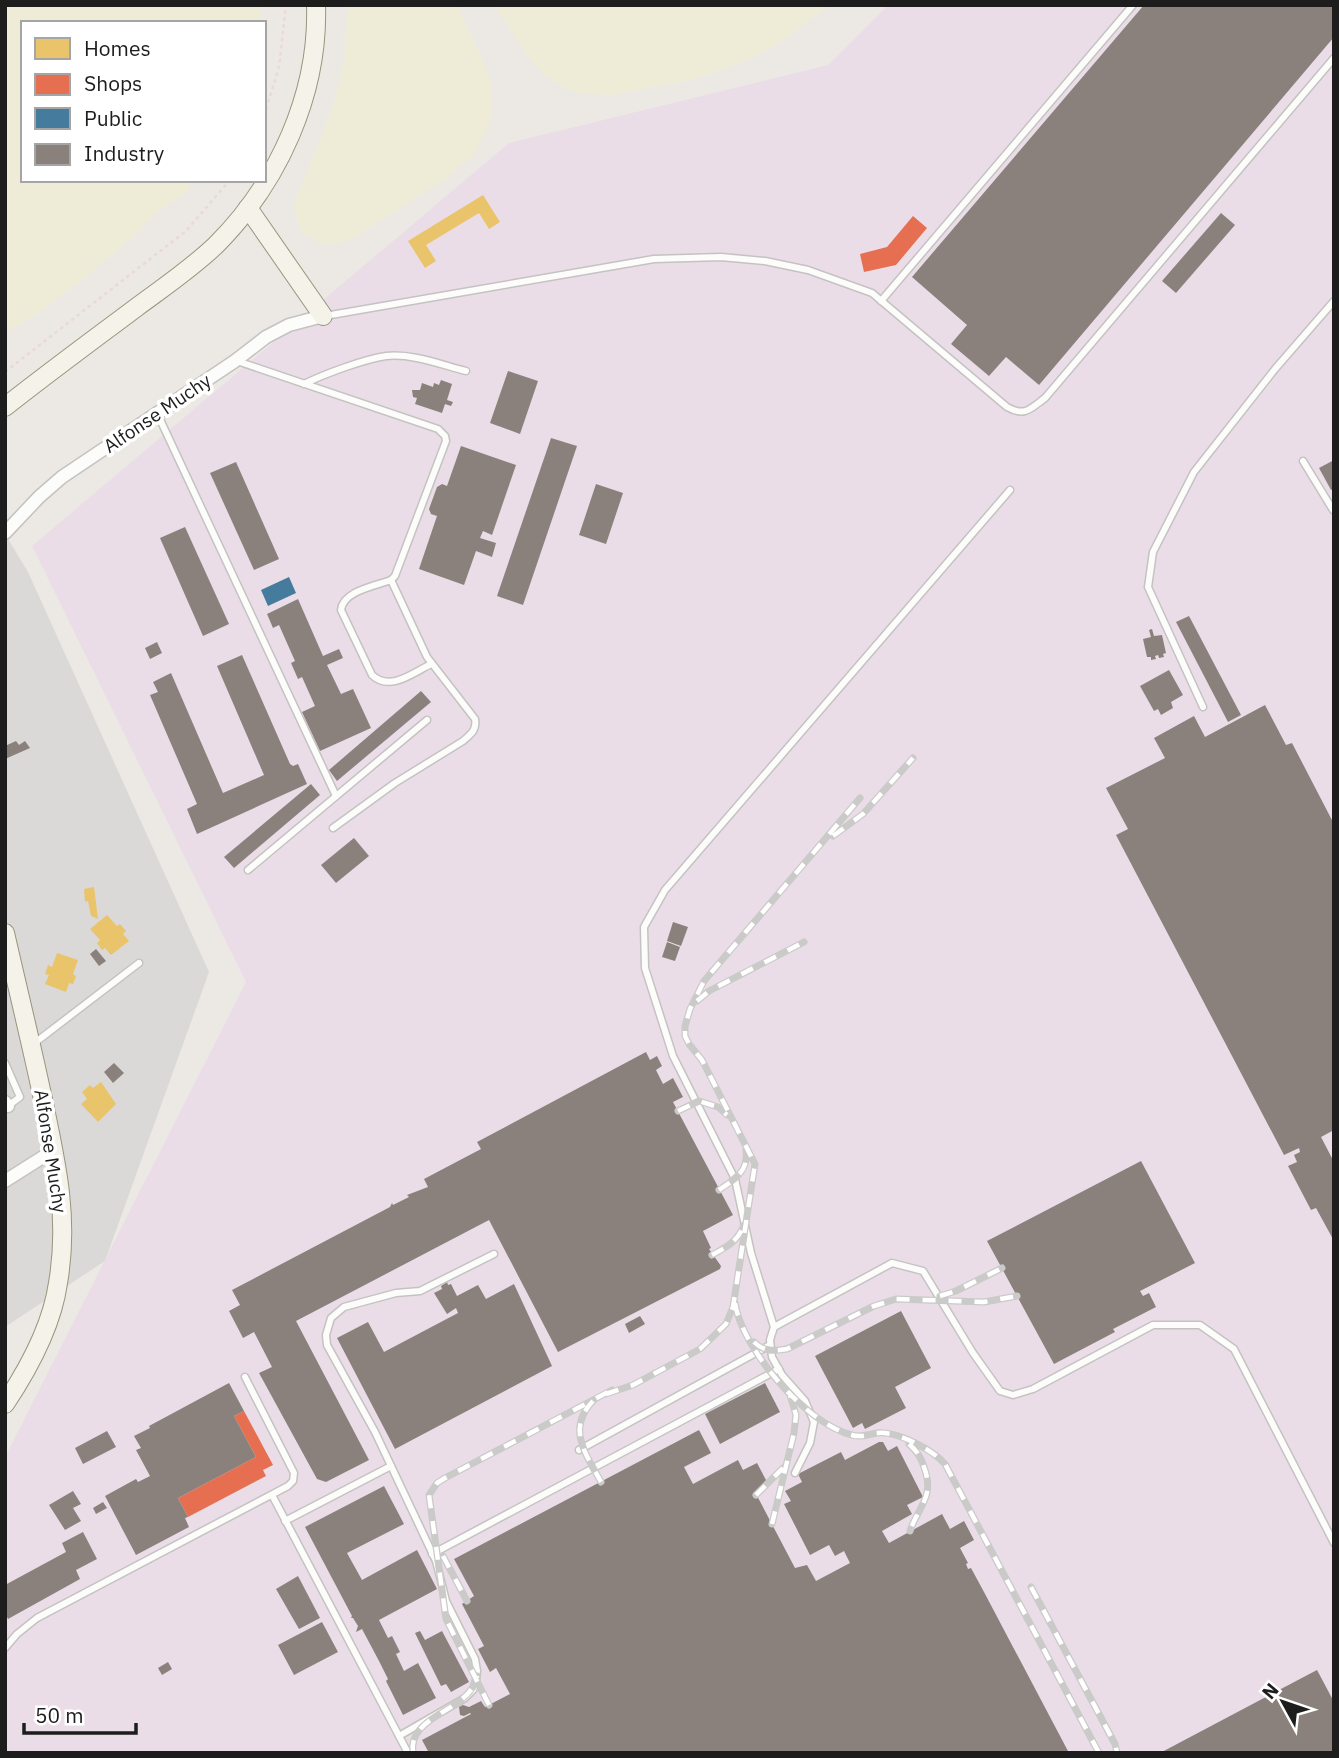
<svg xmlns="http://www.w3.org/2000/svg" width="1339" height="1758" font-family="'IBM Plex Sans',sans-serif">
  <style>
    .residential { fill: #dbd9d7 }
    .industrial { fill: #eadde7 }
    .farmland { fill: #eeecd7 }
    .homes { fill: #e9c46a }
    .shops { fill: #e76f51 }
    .public { fill: #457b9d }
    .industry { fill: #8a817c }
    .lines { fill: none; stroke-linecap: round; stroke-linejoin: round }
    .lane-casing { stroke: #c4c3c1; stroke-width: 9 }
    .street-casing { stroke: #c4c3c1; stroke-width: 15 }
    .secondary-casing { stroke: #97957c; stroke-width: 20 }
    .path { stroke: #ebd8d7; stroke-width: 2.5; stroke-dasharray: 3.5 3.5; stroke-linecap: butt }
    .lane { stroke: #fcfcfb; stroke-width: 6 }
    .street { stroke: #fcfcfb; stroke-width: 12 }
    .secondary { stroke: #f4f2e9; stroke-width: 18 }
    .rail-casing { stroke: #cacac9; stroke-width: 7 }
    .rail { stroke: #fff; stroke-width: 4.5; stroke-dasharray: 13; stroke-linecap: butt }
    .labels { text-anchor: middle; stroke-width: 7; stroke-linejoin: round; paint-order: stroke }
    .street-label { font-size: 19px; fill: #1d1d1d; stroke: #fff }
  </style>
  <rect width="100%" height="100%" fill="#ece9e5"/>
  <polygon class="residential" points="5,534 28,572 209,972 105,1261 5,1327"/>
  <polygon class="industrial" points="888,5 1334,5 1334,1753 5,1753 5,1457 246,982 32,546 509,143 828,65"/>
  <g class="farmland">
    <polygon points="5,5 261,5 260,23 23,23 23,180 196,180 185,193 156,213 138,233 79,282 37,314 5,333"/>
    <polygon points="348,5 457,5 485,65 492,88 492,112 488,128 475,153 451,175 351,240 333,244 321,244 303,233 298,224 294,204 330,115 338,87 344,61"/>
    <polygon points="494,5 829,5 779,43 746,61 694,79 612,95 582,93 567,89 548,77 528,56"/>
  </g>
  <g class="homes">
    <polygon points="483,195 500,222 489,229 479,213 426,245 436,261 425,268 408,241"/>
    <polygon points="94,887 98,919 91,916 88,901 85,902 84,889"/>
    <polygon points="107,915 117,926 120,924 126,931 123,934 129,941 111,955 105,948 102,950 97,943 100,940 90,929"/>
    <polygon points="57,953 78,960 73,974 76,976 73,984 69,983 66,992 45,984 49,975 45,974 48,965 52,967"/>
    <polygon points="101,1082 116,1104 98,1122 81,1104 87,1099 82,1092 90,1085 93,1088"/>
  </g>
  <g class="shops">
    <polygon points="913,216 927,228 896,265 864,272 860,254 887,247"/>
    <polygon points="244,1411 273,1465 263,1470 266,1476 188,1517 178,1498 256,1457 234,1416"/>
  </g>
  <polygon class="public" points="289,577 296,593 268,606 261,590"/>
  <g class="industry">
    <polygon points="1144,5 1334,5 1334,37 1039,385 1006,357 989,376 951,344 967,325 912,277"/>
    <polygon points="1221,213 1235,225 1176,293 1162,281"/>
    <polygon points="508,371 538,381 520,434 490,423"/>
    <polygon points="441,380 452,384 447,400 453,402 451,406 445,404 442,413 415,404 417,398 413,397 412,390 420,390 422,383 433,387 434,383 439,385"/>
    <polygon points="551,438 577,446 523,605 497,596"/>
    <polygon points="461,446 516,465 492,535 483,531 480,538 496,543 492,557 476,551 464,585 419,569 437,516 431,514 429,509 437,487 442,484 447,486"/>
    <polygon points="1334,460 1334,489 1331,490 1319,468"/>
    <polygon points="236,462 279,559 254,570 210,473"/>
    <polygon points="596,484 623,493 606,544 579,535"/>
    <polygon points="185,527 229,624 203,636 160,538"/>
    <polygon points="298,599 323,656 339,649 343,658 327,665 341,694 353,689 371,728 320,751 302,712 315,706 302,677 298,679 291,663 295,661 279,625 273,628 267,614"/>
    <polygon points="1189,616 1241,715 1228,722 1176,622"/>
    <polygon points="1152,629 1154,636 1162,635 1166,653 1163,654 1164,657 1159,658 1158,655 1155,656 1156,659 1151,660 1151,657 1147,657 1143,639 1151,637 1149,630"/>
    <polygon points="157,642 162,653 150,659 145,648"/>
    <polygon points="242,655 290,764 293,766 298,764 307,784 197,834 187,809 197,804 150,695 158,692 153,682 171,673 223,793 264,775 217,666"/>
    <polygon points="1169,670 1183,695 1171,702 1173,708 1161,715 1158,709 1154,711 1140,686"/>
    <polygon points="421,691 431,702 337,781 329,770"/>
    <polygon points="1265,705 1286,745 1292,743 1334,824 1334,1130 1321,1137 1334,1162 1334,1241 1316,1208 1311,1210 1288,1166 1297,1162 1294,1155 1300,1152 1299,1148 1284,1155 1116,835 1128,829 1106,788 1165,758 1154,738 1194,716 1205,737"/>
    <polygon points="16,741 19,745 25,741 30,748 5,759 5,746"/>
    <polygon points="311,784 320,795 234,868 224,857"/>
    <polygon points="354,838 369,856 336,883 321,865"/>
    <polygon points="673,922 688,927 681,946 667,941"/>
    <polygon points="667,942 680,947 675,961 662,957"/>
    <polygon points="96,949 106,961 99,966 90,954"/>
    <polygon points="646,1052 650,1060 657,1056 662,1066 656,1070 663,1084 673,1078 683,1097 673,1102 733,1215 703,1231 711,1248 709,1249 721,1266 720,1269 558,1352 489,1220 296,1321 369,1460 326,1482 317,1479 259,1373 272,1367 254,1332 243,1338 229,1311 240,1305 232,1290 390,1207 392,1203 393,1205 409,1197 407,1195 428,1187 424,1179 481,1149 477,1142"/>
    <polygon points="114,1063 124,1073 113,1083 104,1072"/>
    <polygon points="1141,1161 1195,1263 1140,1291 1143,1296 1149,1293 1156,1307 1113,1329 1115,1332 1054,1364 987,1241"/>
    <polygon points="447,1282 448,1285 451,1284 457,1296 478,1285 486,1299 514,1284 552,1366 395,1449 337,1338 368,1322 384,1352 458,1313 456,1308 447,1314 434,1293 442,1289 441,1286"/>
    <polygon points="901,1311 931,1368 895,1387 906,1408 865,1429 862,1423 853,1428 815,1356"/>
    <polygon points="640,1316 645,1324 629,1333 625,1324"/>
    <polygon points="229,1383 244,1411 234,1416 256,1457 178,1498 188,1517 185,1518 189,1527 136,1555 105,1496 136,1479 138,1482 150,1476 136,1450 141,1448 134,1436 150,1428 149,1426"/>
    <polygon points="765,1383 780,1412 720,1444 705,1414"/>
    <polygon points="699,1430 711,1453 684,1467 693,1484 738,1460 743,1470 757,1463 767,1482 764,1487 755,1492 795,1568 807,1565 816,1581 850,1563 844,1551 835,1556 829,1545 810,1555 784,1504 791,1501 785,1491 802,1482 798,1474 841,1452 845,1460 879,1442 883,1442 888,1451 897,1446 923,1497 907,1505 912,1514 882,1531 889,1543 942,1514 950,1529 964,1521 974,1540 960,1548 968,1563 966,1564 968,1569 971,1568 984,1592 1069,1753 429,1753 422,1740 471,1714 470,1713 464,1716 460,1715 459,1707 463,1705 469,1707 481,1701 485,1707 510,1694 496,1668 490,1672 478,1649 484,1646 462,1604 474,1596 454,1559"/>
    <polygon points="107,1431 116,1447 83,1464 75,1448"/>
    <polygon points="384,1486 404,1524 347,1553 362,1580 417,1550 437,1589 379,1620 388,1638 392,1636 400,1652 396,1654 404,1671 418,1663 436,1698 403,1715 386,1681 388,1679 379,1661 362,1629 356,1632 358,1626 353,1618 351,1618 352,1616 305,1527"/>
    <polygon points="73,1491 81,1504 73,1508 81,1521 65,1530 49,1505"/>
    <polygon points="103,1502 107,1508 96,1514 93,1508"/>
    <polygon points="83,1532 97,1559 76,1570 80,1579 8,1619 5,1613 5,1585 66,1552 62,1543"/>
    <polygon points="298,1576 320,1618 299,1629 276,1589"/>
    <polygon points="322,1622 338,1652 294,1675 278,1645"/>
    <polygon points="420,1631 425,1640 442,1631 469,1682 451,1692 446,1684 441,1686 415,1633"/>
    <polygon points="168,1662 172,1669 162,1675 158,1668"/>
    <polygon points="1317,1670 1334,1702 1334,1753 1160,1753"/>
  </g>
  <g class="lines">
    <defs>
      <g id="lane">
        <polyline points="881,301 1133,5"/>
        <path d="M325 316 654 259 721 257 765 261 808 270 872 293 1007 407C1025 417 1030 409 1045 398L1334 58"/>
        <path d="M237 361 438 429 445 436 446 441 395 576 391 580C375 586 343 591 341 610L372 675C390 692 413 673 431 664"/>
        <path d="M304 384C324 374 365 359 386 356 412 353 442 365 466 371"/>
        <polyline points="157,413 336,796"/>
        <polyline points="1303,461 1333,510"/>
        <polyline points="1203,707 1148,587 1153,552 1194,472 1275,369 1334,301"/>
        <path d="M333 828 395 783 463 741C471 734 477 730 475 719L427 657 391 580"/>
        <polyline points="248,870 427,720"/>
        <polyline points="32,1045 139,963"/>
        <polyline points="5,1063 20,1097 8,1106"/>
        <polyline points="774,1327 892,1263 923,1271 973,1353 1000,1391 1013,1395 1033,1389 1153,1325 1200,1325 1234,1349 1334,1543"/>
        <polyline points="579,1450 770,1345"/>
        <polyline points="795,1473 810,1443 814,1422 805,1401 782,1375 772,1357 770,1340 774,1327 751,1253 735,1179 673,1056 645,968 644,927 665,890 1010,490"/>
        <polyline points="272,1495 408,1753"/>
        <polyline points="285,1521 391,1466"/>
        <polyline points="432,1554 779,1369"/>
        <polyline points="5,1648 17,1634 37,1618 288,1486 293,1481 294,1473 245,1377"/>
        <polyline points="399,1736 465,1698 473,1690 476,1681 477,1671 475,1659 446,1601 436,1561 375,1432 327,1345 326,1335 331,1318 344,1307 396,1293 420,1291 494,1254"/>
      </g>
      <g id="street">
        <polyline points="5,533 39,497 62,477 235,361 266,337 289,325 323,316"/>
        <polyline points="5,1102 8,1106"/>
        <polyline points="5,1181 54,1150"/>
      </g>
      <g id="secondary">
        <polyline points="248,208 323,316"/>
        <path d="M5 407C48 373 93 340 137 307 164 287 192 268 216 245 278 183 319 94 316 5"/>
        <path d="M5 933C18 990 32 1047 44 1104 57 1165 69 1220 58 1283 52 1326 29 1368 5 1404"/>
      </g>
    </defs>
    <use href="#lane" class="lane-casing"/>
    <use href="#street" class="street-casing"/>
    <use href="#secondary" class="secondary-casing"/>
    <g class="path">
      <polyline points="264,116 279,67 286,5"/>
      <polyline points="5,372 186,231 230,180"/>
    </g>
    <use href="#lane" class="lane"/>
    <use href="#street" class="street"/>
    <use href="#secondary" class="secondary"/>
    <defs>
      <g id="rail">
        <polyline points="833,836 863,814 913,758"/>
        <polyline points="697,1001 709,991 804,942"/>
        <polyline points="678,1111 699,1101 718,1107 727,1115"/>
        <path d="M719 1190C735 1179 749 1171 746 1150"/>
        <path d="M712 1255C727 1247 738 1241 744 1225"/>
        <polyline points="940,1296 956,1291 1002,1268"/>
        <path d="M735 1303C742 1349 806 1424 852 1435 861 1438 869 1434 878 1433 897 1431 933 1450 945 1464L1099 1753"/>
        <path d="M754 1342C764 1352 774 1351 787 1349L874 1306 896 1299 984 1302 1017 1296"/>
        <polyline points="606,1394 633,1385 700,1349 726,1324 733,1307 755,1164 702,1060 689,1044 685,1036 685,1026 690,1009 704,981 860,798"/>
        <path d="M593 1401C566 1429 586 1454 601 1482"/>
        <path d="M909 1444C917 1451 921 1457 924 1467 935 1497 919 1505 910 1531"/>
        <polyline points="756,1495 783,1468"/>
        <polyline points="772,1524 794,1433 796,1415 790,1395"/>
        <polyline points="443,1556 467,1601"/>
        <polyline points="1031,1587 1115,1744 1117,1753"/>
        <polyline points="489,1705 446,1619 429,1495 437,1483 445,1478 612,1390"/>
        <path d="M413 1753C407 1714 471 1712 477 1676"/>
      </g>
    </defs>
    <use href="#rail" class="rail-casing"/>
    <use href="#rail" class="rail"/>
  </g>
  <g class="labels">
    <g class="street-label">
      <text transform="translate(157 413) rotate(-34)" y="7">Alfonse Muchy</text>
      <text transform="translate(51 1151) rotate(81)" y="7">Alfonse Muchy</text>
    </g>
  </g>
  <rect width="1339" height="1758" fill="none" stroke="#1d1d1d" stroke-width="14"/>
  <rect x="21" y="21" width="245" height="161" fill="#ffffff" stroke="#a5a5a5" stroke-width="2"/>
  <rect x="35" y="38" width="35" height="21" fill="#e9c46a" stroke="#a5a5a5" stroke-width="2"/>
  <text x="84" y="56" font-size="21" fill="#1d1d1d">Homes</text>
  <rect x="35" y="74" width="35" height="21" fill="#e76f51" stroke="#a5a5a5" stroke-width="2"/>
  <text x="84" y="91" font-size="21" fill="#1d1d1d">Shops</text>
  <rect x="35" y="108" width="35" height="21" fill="#457b9d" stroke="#a5a5a5" stroke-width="2"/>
  <text x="84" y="126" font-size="21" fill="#1d1d1d">Public</text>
  <rect x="35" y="144" width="35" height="21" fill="#8a817c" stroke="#a5a5a5" stroke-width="2"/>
  <text x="84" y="161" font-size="21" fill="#1d1d1d">Industry</text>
  <g transform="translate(1283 1702) rotate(310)" stroke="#ffffff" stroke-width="5" paint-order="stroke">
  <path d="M0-5L12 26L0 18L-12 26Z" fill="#1d1d1d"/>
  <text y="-10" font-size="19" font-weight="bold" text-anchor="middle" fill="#1d1d1d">N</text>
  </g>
  <path d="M24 1723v10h112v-10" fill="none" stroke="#1d1d1d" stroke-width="3.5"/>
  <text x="35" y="1723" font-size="21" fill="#1d1d1d" stroke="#ffffff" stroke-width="5" paint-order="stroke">50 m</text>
</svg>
